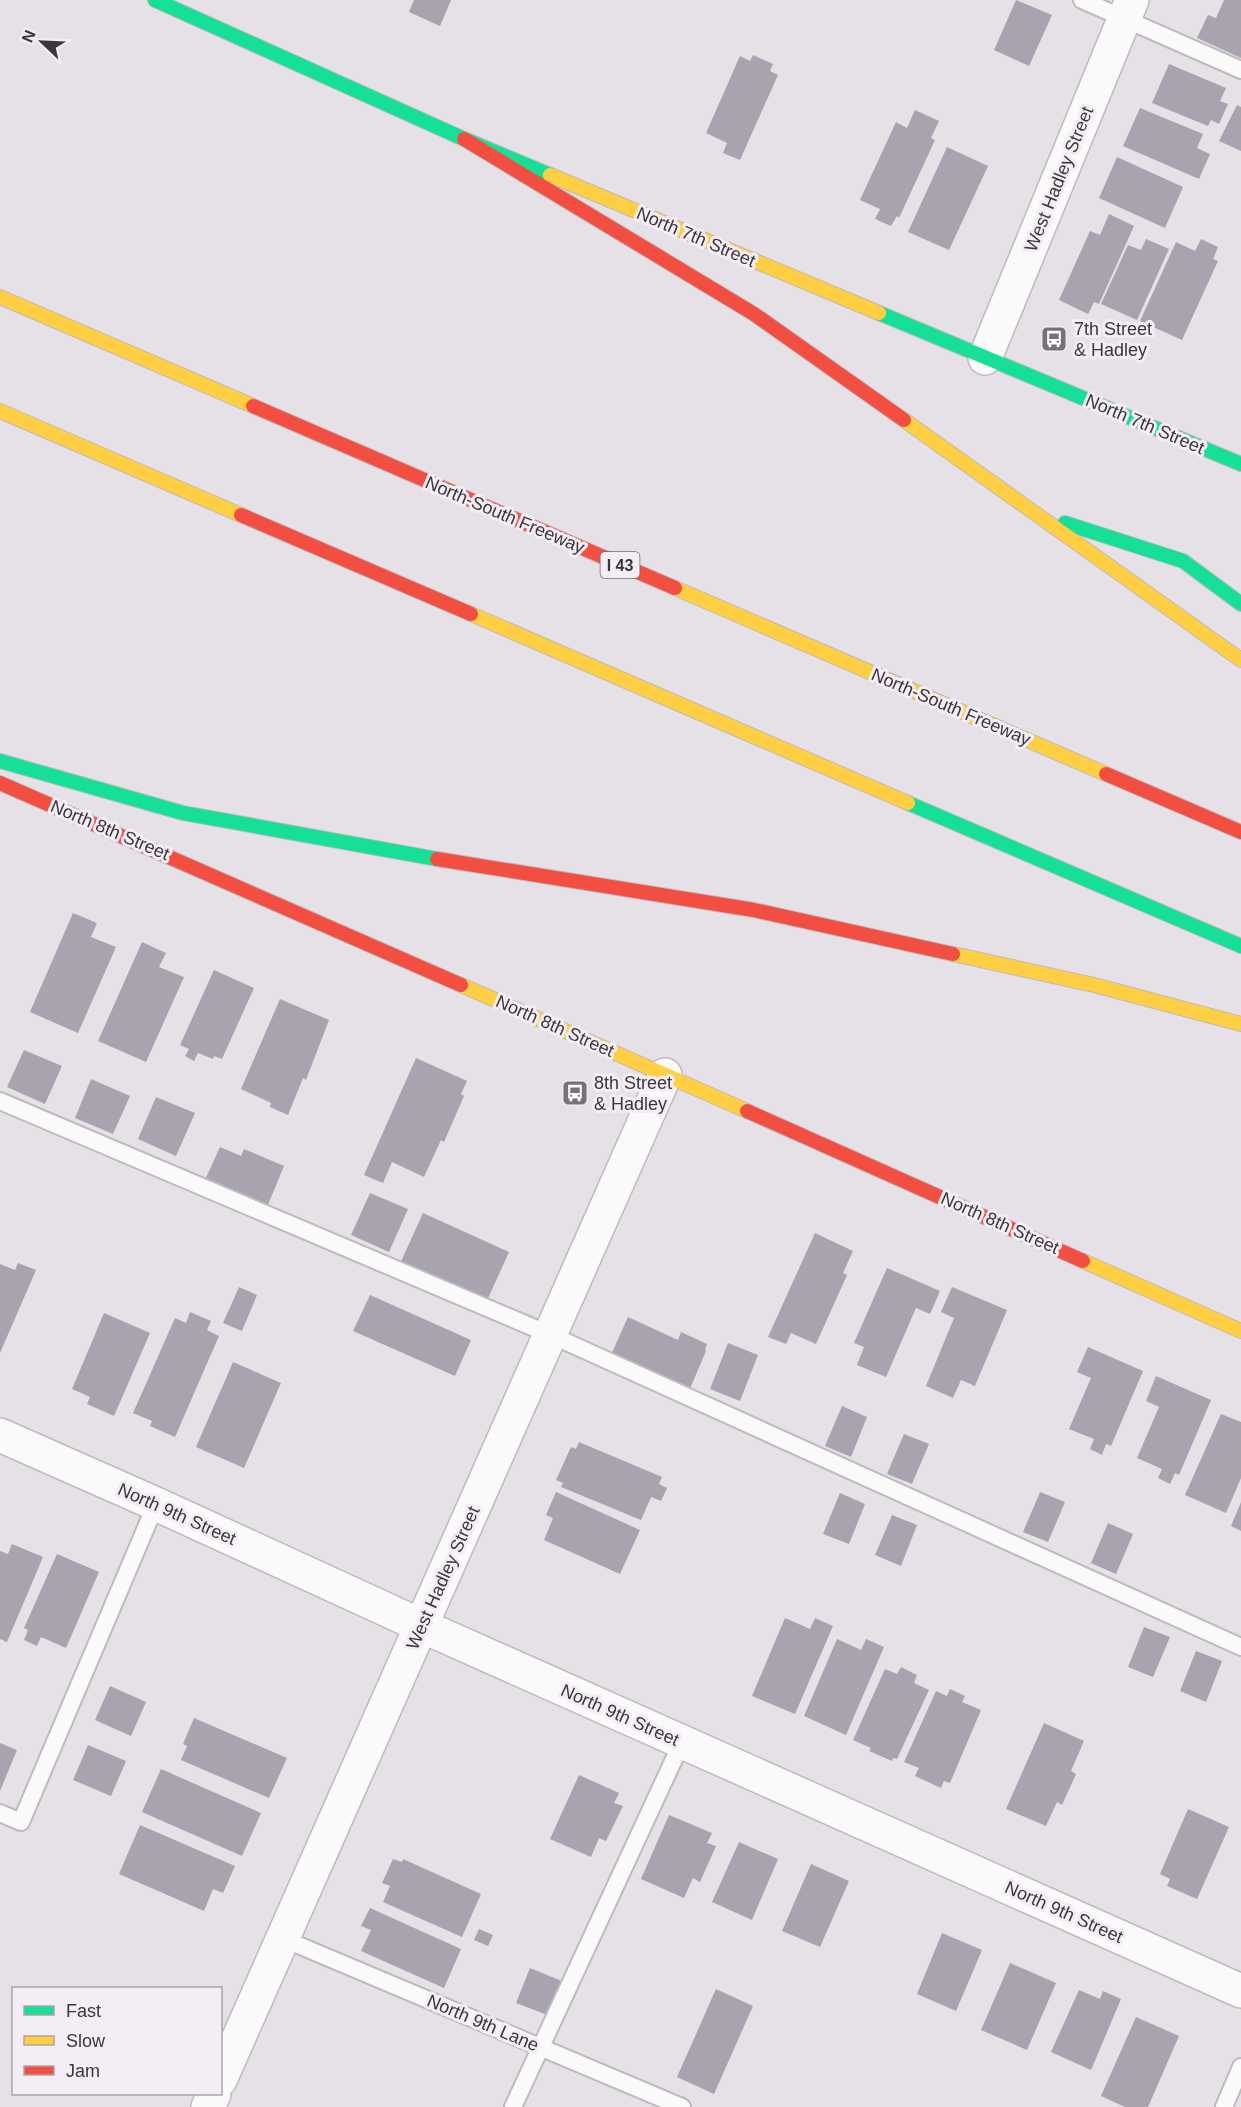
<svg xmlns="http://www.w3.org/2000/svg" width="1241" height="2107" font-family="Arial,sans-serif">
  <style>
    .building { fill: #a8a3ae }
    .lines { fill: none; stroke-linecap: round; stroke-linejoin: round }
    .lane-casing { stroke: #bebabe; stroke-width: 20 }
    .street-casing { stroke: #bebabe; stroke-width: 36 }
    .fast-casing { stroke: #bebabe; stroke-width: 16 }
    .slow-casing { stroke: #bebabe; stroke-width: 16 }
    .jam-casing { stroke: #bebabe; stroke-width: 16 }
    .lane { stroke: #fbfafb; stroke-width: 16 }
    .street { stroke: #fbfafb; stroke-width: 33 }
    .fast { stroke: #16e098; stroke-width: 14 }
    .slow { stroke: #ffcf43; stroke-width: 14 }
    .jam { stroke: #f24e42; stroke-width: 14 }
    .labels { text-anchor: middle; stroke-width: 6; stroke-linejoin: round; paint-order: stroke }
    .shield { fill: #f4edf5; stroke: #726e72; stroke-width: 1.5 }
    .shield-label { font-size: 16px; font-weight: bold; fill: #3a373a }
    .street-label { font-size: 18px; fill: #3a373a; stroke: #f4edf5 }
    .poi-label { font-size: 18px; fill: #3a373a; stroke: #f4edf5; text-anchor: start }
  </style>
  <rect width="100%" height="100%" fill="#e6e1e6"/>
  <g class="building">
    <polygon points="414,0 451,0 440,26 409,12"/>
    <polygon points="1016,0 1052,15 1029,66 994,50"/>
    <polygon points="1224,0 1241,0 1241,58 1197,38 1208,15 1216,18"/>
    <polygon points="753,55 773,64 770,71 778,75 740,160 723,153 727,143 706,133 740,56 750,61"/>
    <polygon points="1169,64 1226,88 1220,101 1228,104 1219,124 1211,120 1208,126 1152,103"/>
    <polygon points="1237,105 1241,107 1241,151 1219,141"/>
    <polygon points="1140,108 1203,134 1197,148 1210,154 1199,179 1123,146"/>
    <polygon points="915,110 939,121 931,138 935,140 899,218 897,216 891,226 875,219 880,209 860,200 896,122 907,128"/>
    <polygon points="947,147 988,166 949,250 908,232"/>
    <polygon points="1117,157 1183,187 1165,228 1099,198"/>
    <polygon points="1109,214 1134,226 1099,304 1094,302 1088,314 1059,300 1090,231 1100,235"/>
    <polygon points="1146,239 1169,249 1137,320 1101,304 1128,245 1141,250"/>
    <polygon points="1201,239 1218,247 1213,259 1218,261 1182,340 1140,321 1176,242 1195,251"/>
    <polygon points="73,913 97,923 91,937 116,947 78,1033 30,1012"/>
    <polygon points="142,942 166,953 159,967 184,977 146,1062 98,1041"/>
    <polygon points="214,970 254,988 222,1059 214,1056 213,1059 198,1053 194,1061 185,1056 189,1049 180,1045"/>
    <polygon points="280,999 329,1020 306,1080 303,1078 288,1115 270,1107 271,1103 241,1089"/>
    <polygon points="24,1050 62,1066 45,1104 7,1087"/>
    <polygon points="416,1058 467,1081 461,1094 464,1096 444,1142 441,1140 424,1177 392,1162 383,1183 364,1175"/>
    <polygon points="91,1079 130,1096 113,1134 75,1118"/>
    <polygon points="156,1097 195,1113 176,1156 138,1139"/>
    <polygon points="220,1147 241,1156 244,1149 284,1166 267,1207 205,1180"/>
    <polygon points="370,1193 408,1209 389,1252 351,1235"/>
    <polygon points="423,1213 509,1252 485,1305 399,1266"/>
    <polygon points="815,1233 853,1251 843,1273 847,1275 816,1344 791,1333 786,1344 768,1337"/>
    <polygon points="18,1263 36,1270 0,1353 0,1264 15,1270"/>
    <polygon points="887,1268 940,1291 930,1314 916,1308 886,1377 857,1365 864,1347 854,1343"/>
    <polygon points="239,1287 257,1295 242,1331 223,1323"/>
    <polygon points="952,1287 1007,1310 975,1386 961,1380 953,1398 926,1386 954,1318 941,1312"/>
    <polygon points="370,1295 471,1340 455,1376 353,1331"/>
    <polygon points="190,1312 211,1321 207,1330 219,1336 175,1437 150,1426 152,1421 133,1413 175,1318 186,1323"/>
    <polygon points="104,1313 150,1333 114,1416 87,1404 90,1397 72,1389"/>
    <polygon points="628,1317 678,1340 681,1332 707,1344 705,1350 706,1351 689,1391 610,1357"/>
    <polygon points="728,1343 758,1355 740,1401 710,1389"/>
    <polygon points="1088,1347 1143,1371 1111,1446 1106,1444 1102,1455 1090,1449 1094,1439 1069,1429 1091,1378 1077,1372"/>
    <polygon points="233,1362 281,1383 244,1468 196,1447"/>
    <polygon points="1156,1376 1211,1400 1179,1475 1175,1473 1170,1484 1158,1478 1162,1469 1137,1458 1159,1407 1146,1401"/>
    <polygon points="842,1406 867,1417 851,1457 825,1446"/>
    <polygon points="1221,1414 1241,1422 1241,1478 1226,1513 1185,1495"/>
    <polygon points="904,1434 929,1444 912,1484 887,1474"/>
    <polygon points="579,1442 662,1477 659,1484 667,1488 661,1501 651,1497 641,1520 561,1487 563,1483 556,1480 571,1447 576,1449"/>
    <polygon points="556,1492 640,1530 620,1574 544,1540 553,1518 546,1515"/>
    <polygon points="1040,1492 1065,1502 1048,1542 1023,1532"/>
    <polygon points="840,1493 865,1504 849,1544 823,1534"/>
    <polygon points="1241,1502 1241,1531 1231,1526"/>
    <polygon points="892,1515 917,1525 901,1566 875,1555"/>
    <polygon points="1108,1523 1133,1534 1116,1574 1091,1563"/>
    <polygon points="12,1544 43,1557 7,1642 0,1639 0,1551 8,1554"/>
    <polygon points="57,1554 99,1572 66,1648 41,1637 37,1646 24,1640 28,1630 24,1628"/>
    <polygon points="785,1618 810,1629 815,1618 833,1626 795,1714 752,1696"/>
    <polygon points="1144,1627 1170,1637 1153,1677 1128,1667"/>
    <polygon points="837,1639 861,1650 866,1639 884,1647 846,1735 804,1716"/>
    <polygon points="1196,1651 1222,1661 1206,1702 1180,1691"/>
    <polygon points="901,1667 917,1675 914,1683 929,1690 897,1759 893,1758 892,1761 869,1751 871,1748 853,1740 885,1669 897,1674"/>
    <polygon points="110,1686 146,1702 131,1736 95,1720"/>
    <polygon points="950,1689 965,1696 962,1702 981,1710 950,1783 944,1781 941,1788 915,1776 919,1768 904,1762 936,1691 947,1696"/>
    <polygon points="194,1718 287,1758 269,1798 181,1760 187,1746 183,1744"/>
    <polygon points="1044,1723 1084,1741 1071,1771 1076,1774 1062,1805 1057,1802 1046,1826 1006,1809"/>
    <polygon points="0,1743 17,1750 0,1791"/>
    <polygon points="88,1745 126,1761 111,1796 73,1780"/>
    <polygon points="161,1769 261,1813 242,1856 142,1812"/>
    <polygon points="579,1775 619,1793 614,1803 623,1806 606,1841 599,1838 591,1857 550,1839"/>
    <polygon points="1188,1809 1229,1827 1197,1899 1167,1886 1170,1879 1160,1874"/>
    <polygon points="669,1815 712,1833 707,1843 716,1846 700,1882 693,1878 684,1898 641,1879"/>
    <polygon points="140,1825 235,1866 223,1893 213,1889 204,1911 119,1874"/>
    <polygon points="739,1842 778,1859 752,1920 712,1902"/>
    <polygon points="393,1859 402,1862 403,1859 481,1894 462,1937 383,1902 390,1886 382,1883"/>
    <polygon points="811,1864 849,1881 820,1947 782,1931"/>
    <polygon points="370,1908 461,1949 444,1988 361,1951 371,1930 361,1926"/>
    <polygon points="479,1929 493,1935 488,1946 474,1940"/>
    <polygon points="942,1933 982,1950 956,2011 917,1994"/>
    <polygon points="1010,1963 1056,1983 1027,2050 981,2030"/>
    <polygon points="530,1968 564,1982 550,2016 516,2003"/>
    <polygon points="716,1989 753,2006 714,2094 677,2077"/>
    <polygon points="1079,1990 1100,1999 1103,1991 1121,1999 1091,2070 1051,2052"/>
    <polygon points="1136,2017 1179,2036 1148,2107 1125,2107 1101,2096"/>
  </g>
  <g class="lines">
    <defs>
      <g id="lane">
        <polyline points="1082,0 1241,70"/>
        <polyline points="0,1101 551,1335 1241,1647"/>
        <polyline points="0,1813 21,1822 156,1504"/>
        <polyline points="284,1939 682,2107"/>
        <polyline points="513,2107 682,1742"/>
        <polyline points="1224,2107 1241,2067"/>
      </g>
      <g id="street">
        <polyline points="985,358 1132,0"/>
        <polyline points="0,1435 156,1504 422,1626 1241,1991"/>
        <polyline points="220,2080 665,1075"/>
        <polyline points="208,2107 214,2094"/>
      </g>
      <g id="fast">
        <polyline points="155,0 464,139 550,175"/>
        <polyline points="879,313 1241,464"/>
        <polyline points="1065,523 1183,561 1241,604"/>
        <polyline points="0,761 183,813 437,859"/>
        <polyline points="908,803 1241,946"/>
      </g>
      <g id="slow">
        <polyline points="550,175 879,313"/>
        <polyline points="0,297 253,406"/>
        <polyline points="0,411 241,515"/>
        <polyline points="904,420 1241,660"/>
        <polyline points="675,588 1106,774"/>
        <polyline points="471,614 908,803"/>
        <polyline points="953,954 1094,985 1241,1024"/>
        <polyline points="461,985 747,1111"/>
        <polyline points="1083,1261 1241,1331"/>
      </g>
      <g id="jam">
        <polyline points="464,139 754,314 904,420"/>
        <polyline points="253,406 675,588"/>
        <polyline points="241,515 471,614"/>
        <polyline points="1106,774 1241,832"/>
        <polyline points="0,783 461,985"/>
        <polyline points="437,859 754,910 953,954"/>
        <polyline points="747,1111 1083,1261"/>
      </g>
    </defs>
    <use href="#lane" class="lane-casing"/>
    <use href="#street" class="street-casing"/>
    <use href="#fast" class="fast-casing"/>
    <use href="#slow" class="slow-casing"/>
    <use href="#jam" class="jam-casing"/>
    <use href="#lane" class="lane"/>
    <use href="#street" class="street"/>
    <use href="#fast" class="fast"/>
    <use href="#slow" class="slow"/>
    <use href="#jam" class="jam"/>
  </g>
  <defs>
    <symbol id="bus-square" viewBox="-11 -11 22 22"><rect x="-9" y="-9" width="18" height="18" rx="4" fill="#767276" stroke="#f4edf5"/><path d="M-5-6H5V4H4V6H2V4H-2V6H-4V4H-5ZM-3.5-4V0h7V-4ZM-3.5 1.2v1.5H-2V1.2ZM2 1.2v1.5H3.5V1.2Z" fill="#fff"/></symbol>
  </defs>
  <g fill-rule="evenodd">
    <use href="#bus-square" x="1039" y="324" width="30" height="30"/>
    <use href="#bus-square" x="560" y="1078" width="30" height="30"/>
  </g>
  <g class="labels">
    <rect class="shield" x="600.5" y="552" width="39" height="26" rx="4.5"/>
    <g class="shield-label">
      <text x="620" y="571">I 43</text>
    </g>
    <g class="street-label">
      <text transform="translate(1059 179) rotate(-68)" y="6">West Hadley Street</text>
      <text transform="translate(696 237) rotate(23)" y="6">North 7th Street</text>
      <text transform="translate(1145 424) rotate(23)" y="6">North 7th Street</text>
      <text transform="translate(505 515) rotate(23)" y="6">North-South Freeway</text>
      <text transform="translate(951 707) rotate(23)" y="6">North-South Freeway</text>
      <text transform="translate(110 830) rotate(23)" y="6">North 8th Street</text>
      <text transform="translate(555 1026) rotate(24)" y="6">North 8th Street</text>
      <text transform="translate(1000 1223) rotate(24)" y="6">North 8th Street</text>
      <text transform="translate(177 1514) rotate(24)" y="6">North 9th Street</text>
      <text transform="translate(443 1578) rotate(-66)" y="6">West Hadley Street</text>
      <text transform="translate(620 1715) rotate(24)" y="6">North 9th Street</text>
      <text transform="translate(1064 1912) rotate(24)" y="6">North 9th Street</text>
      <text transform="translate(483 2023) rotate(23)" y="6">North 9th Lane</text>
    </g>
    <g class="poi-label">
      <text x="1074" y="335">7th Street<tspan x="1074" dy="21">&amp; Hadley</tspan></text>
      <text x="594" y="1089">8th Street<tspan x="594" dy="21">&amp; Hadley</tspan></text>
    </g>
  </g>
  <rect x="12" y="1987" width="210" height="108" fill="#f4edf5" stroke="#aaa4aa" stroke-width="1.5"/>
  <rect x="24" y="2006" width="30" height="9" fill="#16e098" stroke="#aaa4aa" stroke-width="1.5"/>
  <text x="66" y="2017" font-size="18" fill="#3a373a">Fast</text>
  <rect x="24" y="2036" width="30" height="9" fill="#ffcf43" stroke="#aaa4aa" stroke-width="1.5"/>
  <text x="66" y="2047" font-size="18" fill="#3a373a">Slow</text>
  <rect x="24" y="2066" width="30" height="9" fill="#f24e42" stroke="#aaa4aa" stroke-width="1.5"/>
  <text x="66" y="2077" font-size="18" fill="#3a373a">Jam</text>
  <g transform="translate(42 42) rotate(293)" stroke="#f4edf5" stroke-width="4.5" paint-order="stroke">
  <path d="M0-4.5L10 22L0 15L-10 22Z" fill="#3a373a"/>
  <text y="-9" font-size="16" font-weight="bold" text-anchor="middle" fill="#3a373a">N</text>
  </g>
</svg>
